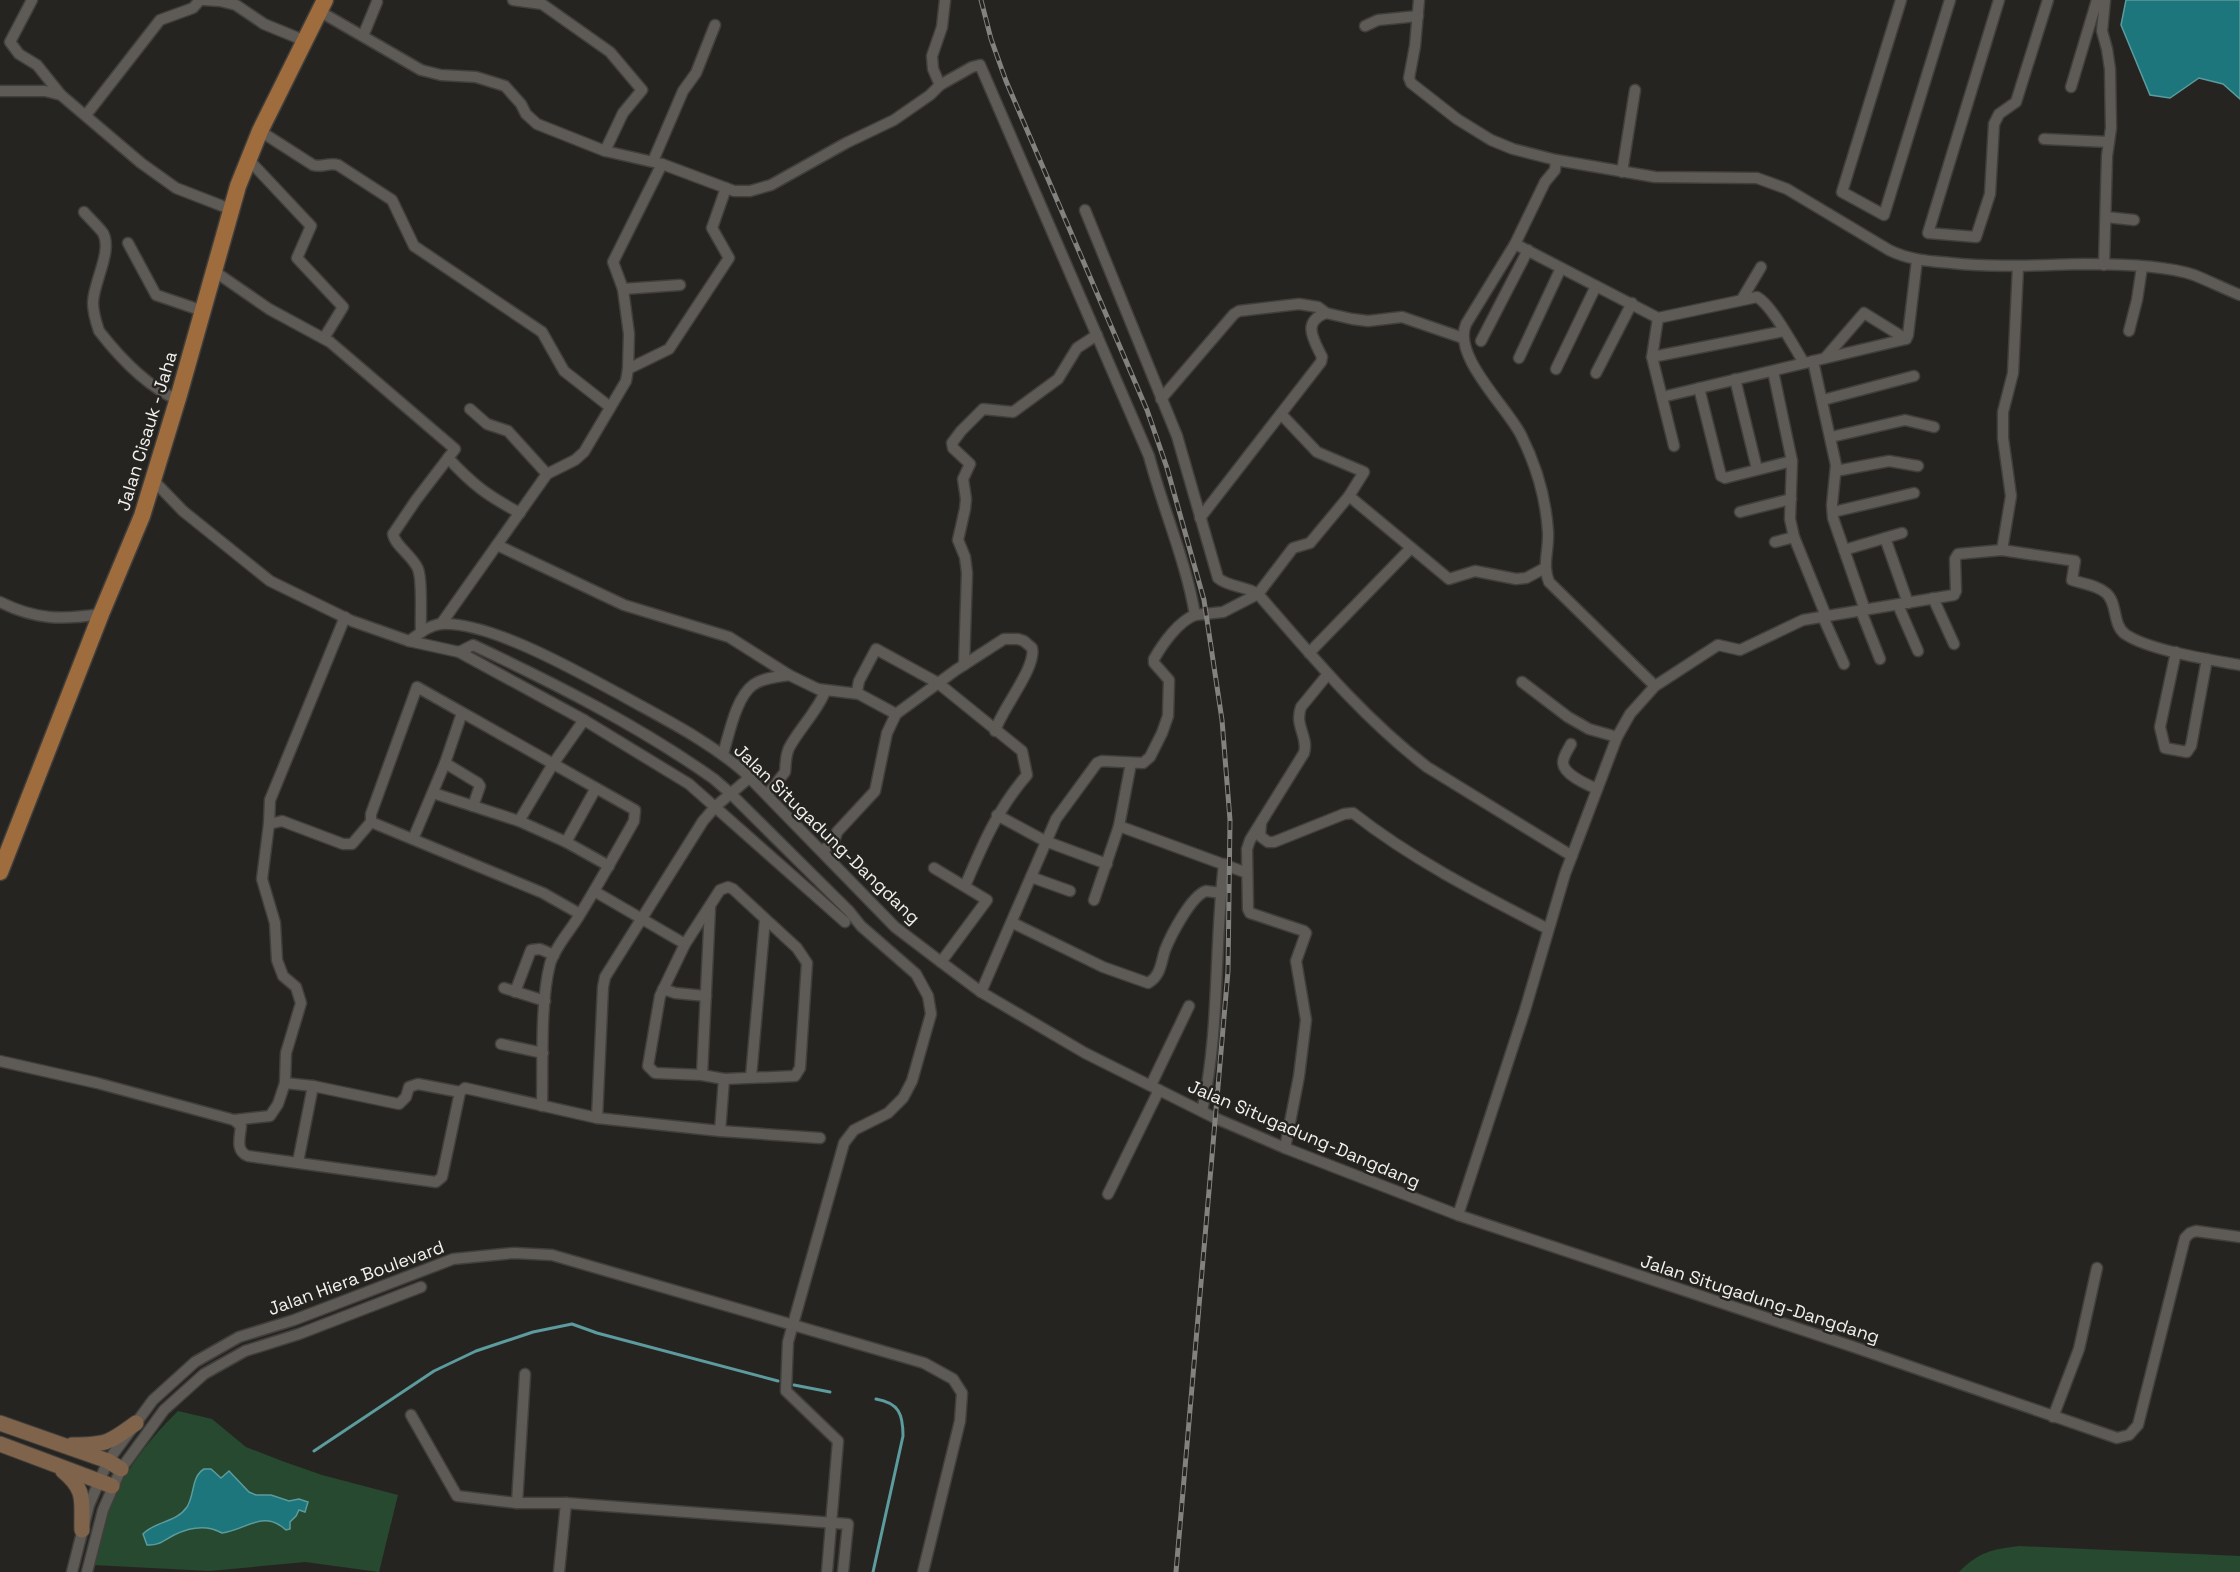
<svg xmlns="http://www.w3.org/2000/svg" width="2240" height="1572" font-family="'Space Grotesk',sans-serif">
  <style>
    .green { fill: #27492f }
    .water { fill: #1c767b; stroke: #5c9b9e; stroke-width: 1.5 }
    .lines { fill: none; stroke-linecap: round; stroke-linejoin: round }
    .stream { stroke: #5c9b9e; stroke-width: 3 }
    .minor-casing { stroke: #413f3c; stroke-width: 13 }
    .secondary-casing { stroke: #413f3c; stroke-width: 17 }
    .primary-casing { stroke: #413f3c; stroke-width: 19 }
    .minor { stroke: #5e5b57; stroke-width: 10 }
    .secondary { stroke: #7f634a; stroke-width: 15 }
    .primary { stroke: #9f6c3d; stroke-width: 16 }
    .rail-casing { stroke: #83827f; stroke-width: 5 }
    .rail { stroke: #262421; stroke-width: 3; stroke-dasharray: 9; stroke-linecap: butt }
    .labels { text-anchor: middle; stroke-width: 5; stroke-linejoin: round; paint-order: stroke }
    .street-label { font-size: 18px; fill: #f2f1ee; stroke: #262421 }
  </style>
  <rect width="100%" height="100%" fill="#262421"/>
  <g class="green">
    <path d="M178 1411 212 1419 246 1447 282 1461 322 1475 398 1495 379 1572 305 1562 210 1571 93 1565C96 1552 98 1537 102 1524 117 1481 146 1442 178 1411Z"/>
    <path d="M2020 1546 2240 1556V1572H1959C1978 1552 1993 1549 2020 1546Z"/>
  </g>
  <g class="water">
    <polygon points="2126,0 2240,0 2240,99 2223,84 2199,78 2170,98 2150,95 2121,25"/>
    <path d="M204 1469H211L221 1478 229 1471 249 1492 256 1495H271L289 1501 299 1499 308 1502 305 1512 299 1510 296 1516 290 1522V1529L286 1530C263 1509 246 1530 222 1533 206 1524 190 1527 174 1535 164 1540 159 1546 147 1545L143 1534C155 1521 176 1523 187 1507 195 1494 191 1477 204 1469Z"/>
  </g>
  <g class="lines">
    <g class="stream">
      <polyline points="794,1385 830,1392"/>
      <polyline points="314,1451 434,1371 476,1351 533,1332 572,1324 597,1333 778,1381"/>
      <path d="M873 1572 903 1436C903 1414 899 1403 876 1399"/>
    </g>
    <defs>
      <g id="minor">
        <polyline points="32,0 10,42 19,54 37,65 61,95"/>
        <polyline points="204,0 220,1 236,5 264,24 303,40"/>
        <polyline points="513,0 542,4 610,52 642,90 623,113 605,151"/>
        <path d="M1419 0 1415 46 1409 78 1411 83 1457 119 1491 140 1513 149 1556 160 1655 177 1757 178 1787 189 1889 250C1909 260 1928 261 1951 263 1996 268 2039 265 2084 264 2115 264 2165 265 2194 275 2209 281 2225 289 2240 295"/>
        <polyline points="1901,0 1842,192 1884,215 1950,0"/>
        <polyline points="1999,0 1928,233 1976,237 1990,194 1994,124 1999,114 2016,102 2048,0"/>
        <polyline points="319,11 421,70 441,75 476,77 505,86 521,104 526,114 537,124 605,151 662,164 734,191 750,191 771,185 846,143 894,120 930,95 940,85 933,69 932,56 942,27 945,0"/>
        <polyline points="1365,26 1378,20 1418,16"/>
        <polyline points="363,36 377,2"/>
        <path d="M940 85 972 67 980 65 1149 456C1163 509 1186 561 1195 615 1179 621 1163 643 1154 659V663L1169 680 1168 716 1162 733 1150 757 1143 763 1102 761 1097 763 1056 819 981 992"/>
        <polyline points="2071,87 2097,0"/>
        <polyline points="0,91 45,91 61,95 141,163 176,188 230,209"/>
        <polyline points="86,115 160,20 193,8 200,0"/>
        <path d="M260 131 313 165C322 168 329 162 338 165L392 200 414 246 542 332 564 371 610 407"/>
        <polyline points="2044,139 2109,142"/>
        <polyline points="248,159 311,226 297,258 343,307 324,338"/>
        <path d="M1556 160 1555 170 1545 182 1515 244 1466 324C1452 356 1507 407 1521 435 1536 465 1546 499 1548 532 1549 550 1542 565 1549 582L1655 686"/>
        <polyline points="653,161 683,91 696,73 715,25"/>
        <polyline points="1622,172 1635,90"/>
        <path d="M1085 210 1177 436 1218 578C1228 587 1246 586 1258 594 1311 655 1362 717 1427 767L1572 856"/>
        <path d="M84 212C90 219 98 226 103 233 113 251 93 283 93 303 93 313 96 322 99 331 120 358 146 386 178 400"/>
        <polyline points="2106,217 2134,220"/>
        <polyline points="128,243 156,295 203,311"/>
        <path d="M1515 244 1658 318 1757 297C1772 305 1794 347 1804 363"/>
        <polyline points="2104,265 2107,156 2111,128 2110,69 2107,49 2102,31 2105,0"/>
        <path d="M214 271 269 309 330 342 455 449 416 500 393 534C395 546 413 556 418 569 423 582 420 617 421 632"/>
        <polyline points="623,289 680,285"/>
        <polyline points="1742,299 1761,267"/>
        <polyline points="1658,318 1652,357 1674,446"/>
        <polyline points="2129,331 2137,300 2142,267"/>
        <polyline points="1481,341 1528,250"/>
        <polyline points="1652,357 1784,331"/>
        <polyline points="1519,358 1561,268"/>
        <polyline points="1825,358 1864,313 1906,339"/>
        <polyline points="1813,361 1836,465 1832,505 1833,518 1865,610"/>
        <polyline points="628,369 669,349 729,258 712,228 726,188"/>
        <polyline points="1556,369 1596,286"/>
        <polyline points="1773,371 1792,461 1790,519 1794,537 1826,616"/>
        <polyline points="1596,373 1632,303"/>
        <polyline points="1735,379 1757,469"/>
        <polyline points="1699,388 1721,476 1725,478 1792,461"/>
        <polyline points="1662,397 1906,339 1908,335 1917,260"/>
        <polyline points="1161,399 1234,314 1239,311 1299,304 1318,307 1326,313 1352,319 1368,321 1402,317 1463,338"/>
        <polyline points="1823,400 1914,376"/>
        <polyline points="470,409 487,424 508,431 547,474"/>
        <polyline points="1831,437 1905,420 1934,427"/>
        <path d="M448 458C473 485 488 496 520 513"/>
        <polyline points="1836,471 1889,461 1918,466"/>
        <path d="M154 481 183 511 270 581 352 621 409 641C419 634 429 625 441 624 490 621 580 673 623 696 664 719 707 740 743 771L895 927 941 962 981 992 1085 1053 1215 1118 1285 1148 1458 1215 1854 1347 2117 1438 2129 1435 2138 1425 2185 1238 2190 1233 2196 1231 2240 1237"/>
        <polyline points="1349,496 1449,579 1475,571 1516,579 1526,578 1545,568"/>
        <polyline points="1740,512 1791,499"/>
        <polyline points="1833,512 1914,493"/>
        <path d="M1200 518 1321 362 1322 357C1314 340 1301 322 1326 313"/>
        <polyline points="1885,538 1908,603"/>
        <polyline points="1775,542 1794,537"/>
        <path d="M497 545 624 605 729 637 789 675 822 691 824 694C815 714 799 729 789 748 785 757 786 764 785 772L767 795"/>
        <polyline points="1844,550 1902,533"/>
        <polyline points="2002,550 2011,496 2003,438 2003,412 2013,373 2018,267"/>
        <polyline points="1933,598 1954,644"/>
        <path d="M0 602C36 620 62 620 101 614"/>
        <polyline points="1898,605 1918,651"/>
        <polyline points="1861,611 1880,659"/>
        <polyline points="1195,615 1223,612 1258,594 1293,548 1310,543 1349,496 1364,472 1317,452 1281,414"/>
        <polyline points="1823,617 1844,664"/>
        <polyline points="441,624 547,474 575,460 584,452 626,381 628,369 629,334 623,289 613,262 662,164"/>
        <polyline points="409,641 459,652 584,720 689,784 845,922"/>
        <path d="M459 652 473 645C556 684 639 726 714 779L730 793 849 911 861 926 916 974 928 996 931 1014 912 1081 903 1098 888 1113 854 1130 844 1143 788 1342 786 1391 838 1441 827 1572"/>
        <polyline points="2176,652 2160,727 2165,748 2187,752 2191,746 2207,659"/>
        <polyline points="1309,653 1410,549"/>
        <polyline points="964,665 967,573 965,557 958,540 965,509 966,499 963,479 970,464 953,448 952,443 961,431 983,409 1013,412 1058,379 1077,348 1097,335"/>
        <polyline points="1522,682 1568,717 1589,729 1617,737"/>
        <polyline points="818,689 859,694"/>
        <path d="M896 714 859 694 857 691 859 681 876 649 938 683 1022 751 1027 775C998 808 982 846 965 886"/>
        <path d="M1571 744C1568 750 1563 756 1563 763 1564 775 1588 785 1597 789"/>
        <path d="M723 754C729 735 736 697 753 685 762 678 777 677 789 675"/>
        <polyline points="445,763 478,783 480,786 473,806"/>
        <polyline points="433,793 519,821 566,842 609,866"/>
        <polyline points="997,815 1045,841 1107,864"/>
        <polyline points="519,821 553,764 584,720"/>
        <path d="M1261 823 1260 836 1268 842H1274L1344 814 1353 813C1413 860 1480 894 1548 929"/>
        <polyline points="269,824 282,821 343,844 352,844 371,822"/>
        <polyline points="1119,826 1131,763"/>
        <polyline points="413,839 445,763 462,713"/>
        <polyline points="566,842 596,788"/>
        <path d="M823 850 834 842 837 832 875 791 887 733 896 714 956 670 1004 639H1018L1024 641 1032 648C1037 667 1001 710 995 731"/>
        <polyline points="934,868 987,900 941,962"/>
        <polyline points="1031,877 1070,891"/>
        <polygon points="728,887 733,889 797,948 807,963 800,1068 795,1076 724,1079 702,1075 655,1073 648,1066 660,996 685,944 720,890"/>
        <polyline points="594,891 685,944"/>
        <polyline points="1094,900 1119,826 1247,873"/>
        <path d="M1013 923 1103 967 1148 983C1161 976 1161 962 1165 950 1171 935 1191 896 1206 891L1221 893"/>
        <polyline points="504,988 545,1001"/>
        <polyline points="663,989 675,993 706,996"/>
        <polyline points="515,992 531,950 540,949 554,955"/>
        <polyline points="501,1044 543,1053"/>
        <path d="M0 1061 97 1083 234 1120 241 1126C240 1137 235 1151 248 1156L436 1182 442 1177 460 1092 465 1088 597 1118 720 1131 820 1138"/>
        <polyline points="702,1075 710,908"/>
        <polyline points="751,1077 765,919"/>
        <polyline points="285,1083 286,1053 301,1003 296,987 283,976 277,960 275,923 262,879 269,824 270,800 345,617"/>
        <polyline points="1151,1085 1189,1006"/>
        <path d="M542 1106C543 1064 540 1003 550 964 555 947 570 931 579 916 598 885 616 853 634 821L635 810 417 687 371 814V822L543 893 580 914"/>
        <path d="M1202 1111C1220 1031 1214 946 1224 864"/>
        <polyline points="597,1118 603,987 605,977 703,821 716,806 749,778"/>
        <polyline points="234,1120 270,1116 278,1104 285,1083 313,1086 399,1104 406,1097 409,1087 418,1084 460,1092"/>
        <polyline points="720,1131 724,1079"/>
        <path d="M1285 1148 1299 1076 1306 1020 1296 961 1306 933 1304 931 1250 913 1248 909 1247 849 1250 840 1304 753C1309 737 1294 726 1301 707L1328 674"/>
        <polyline points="298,1162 313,1086"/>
        <polyline points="1108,1194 1159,1090"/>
        <path d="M1458 1215 1525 1010 1565 874 1617 737 1630 714 1655 686 1718 645 1740 650 1803 620 1954 595 1956 591 1955 559 1958 554 2002 550 2075 561 2072 580C2083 584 2097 585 2106 593 2118 603 2112 624 2125 634 2148 650 2210 660 2240 665"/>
        <polyline points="411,1415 457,1496 517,1503 566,1503 848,1524 843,1572"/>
        <polyline points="2053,1417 2079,1349 2097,1268"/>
        <polyline points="517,1503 525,1374"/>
        <polyline points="72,1572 89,1505 108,1461 153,1400 195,1362 239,1337 294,1320 453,1259 514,1253 552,1255 924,1363 953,1379 962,1393 960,1421 923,1572"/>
        <polyline points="87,1572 103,1510 121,1469 164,1410 204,1374 245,1351 299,1334 421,1287"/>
        <polyline points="559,1572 566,1503"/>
      </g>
      <g id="secondary">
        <polyline points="0,1423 108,1461 121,1469"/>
        <polyline points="0,1444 112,1486"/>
        <path d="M72 1445C106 1445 109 1443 136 1423"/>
        <path d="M63 1471C87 1491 81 1501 82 1530"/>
      </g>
      <polyline id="primary" points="0,872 101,614 142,516 179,395 238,186 260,131 325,0"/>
    </defs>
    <use href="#minor" class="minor-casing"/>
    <use href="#secondary" class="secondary-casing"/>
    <use href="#primary" class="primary-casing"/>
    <use href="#minor" class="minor"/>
    <use href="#secondary" class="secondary"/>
    <use href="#primary" class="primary"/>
    <defs>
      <polyline id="rail" points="981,0 991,39 1006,81 1147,410 1167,468 1204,600 1222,720 1230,820 1228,971 1176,1572"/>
    </defs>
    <use href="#rail" class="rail-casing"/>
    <use href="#rail" class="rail"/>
  </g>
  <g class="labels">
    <g class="street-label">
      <text transform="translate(147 431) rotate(-73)" y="6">Jalan Cisauk - Jaha</text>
      <text transform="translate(827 834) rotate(44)" y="6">Jalan Situgadung-Dangdang</text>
      <text transform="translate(1304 1134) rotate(23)" y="6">Jalan Situgadung-Dangdang</text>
      <text transform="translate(356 1278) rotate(-20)" y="6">Jalan Hiera Boulevard</text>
      <text transform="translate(1760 1299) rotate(18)" y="6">Jalan Situgadung-Dangdang</text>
    </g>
  </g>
</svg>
